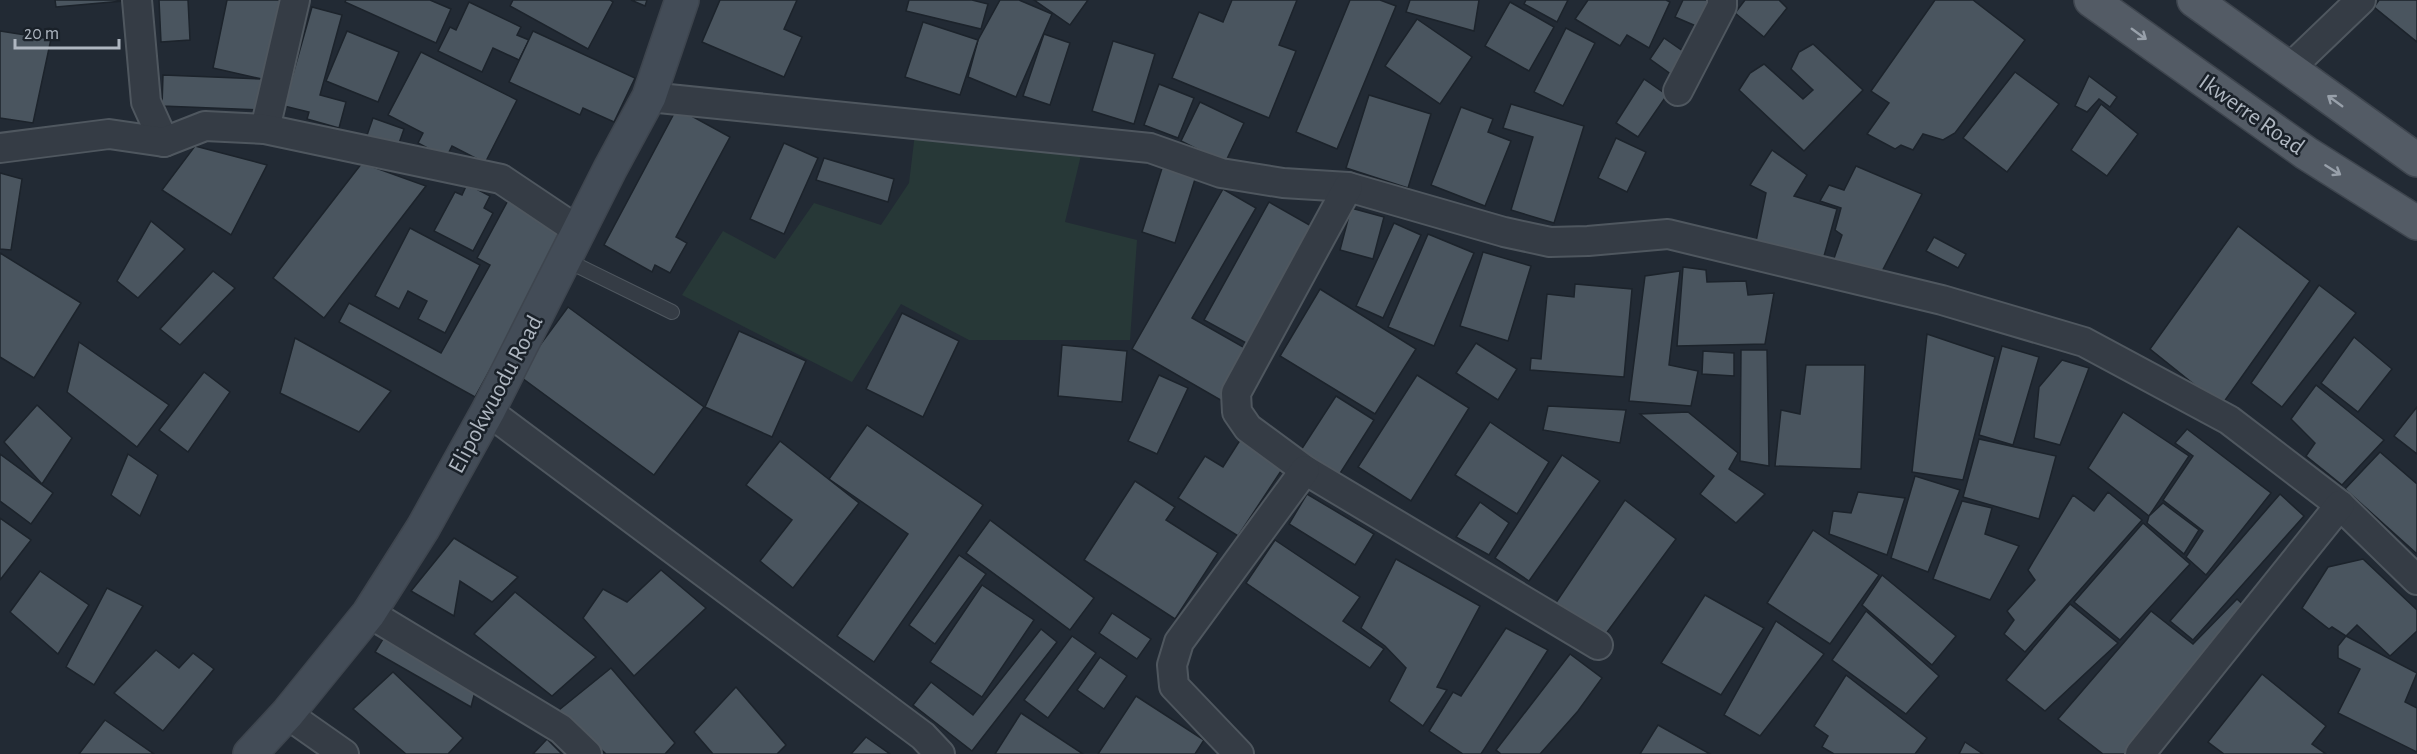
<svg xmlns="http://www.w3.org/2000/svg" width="2417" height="754" font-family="'Alegreya Sans',sans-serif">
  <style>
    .green { fill: #273837 }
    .building { fill: #4a555f; stroke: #1c232b; stroke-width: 1.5 }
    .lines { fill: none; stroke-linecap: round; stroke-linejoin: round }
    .lane-casing { stroke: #4f575f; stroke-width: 16 }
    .street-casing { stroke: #4f575f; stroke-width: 32 }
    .secondary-casing { stroke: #3e454e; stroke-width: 36 }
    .primary-casing { stroke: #3e454e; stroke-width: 36 }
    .lane { stroke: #353c45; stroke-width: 14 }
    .street { stroke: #353c45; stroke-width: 28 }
    .secondary { stroke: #434c57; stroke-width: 33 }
    .primary { stroke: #535b65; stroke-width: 33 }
    .oneway { stroke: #98a0aa }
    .labels { text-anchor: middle; stroke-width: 5; stroke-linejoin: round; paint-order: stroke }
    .street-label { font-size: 24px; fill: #afb7c1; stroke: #1a2129 }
  </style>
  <rect width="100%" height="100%" fill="#222a34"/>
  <polygon class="green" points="917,117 1082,151 1065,222 1137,240 1130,340 969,340 901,304 852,382 682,295 723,231 775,259 814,203 881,225 909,183"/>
  <g class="building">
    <polygon points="55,0 123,0 123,1 56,7"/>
    <polygon points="159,0 188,0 190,40 161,42"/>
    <polygon points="227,0 280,0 262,79 213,68"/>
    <polygon points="346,0 430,0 451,9 436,43 345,2"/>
    <polygon points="513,0 610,0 613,2 588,49 510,6"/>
    <polygon points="631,0 647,0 645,6"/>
    <polygon points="720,0 797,0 784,29 802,37 784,77 702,42"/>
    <polygon points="909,0 972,0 988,4 981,29 906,11"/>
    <polygon points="1000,0 1019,0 1052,14 1016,97 968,77 978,40"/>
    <polygon points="1034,0 1088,0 1070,25"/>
    <polygon points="1232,0 1297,0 1279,45 1296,51 1269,118 1172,78 1199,12 1223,22"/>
    <polygon points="1350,0 1380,0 1396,6 1337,149 1296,132"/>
    <polygon points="1410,0 1479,0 1474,31 1406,12"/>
    <polygon points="1526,0 1568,0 1557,22 1524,4"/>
    <polygon points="1588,0 1666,0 1670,2 1649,48 1627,35 1620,46 1575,19"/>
    <polygon points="1683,0 1716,0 1703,29 1675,17"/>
    <polygon points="1745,0 1779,0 1787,8 1764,37 1735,13"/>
    <polygon points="1935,0 1973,0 2025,40 1955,133 1943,140 1923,134 1913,150 1901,145 1895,149 1867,134 1889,103 1871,91"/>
    <polygon points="2379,0 2417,0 2417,42 2374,7"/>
    <polygon points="469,2 521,27 517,35 529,40 519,60 493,48 482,72 438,51 450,27 456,30"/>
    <polygon points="1510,2 1554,27 1529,71 1485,46"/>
    <polygon points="312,7 342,15 320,95 346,102 339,128 307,119 309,112 284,106"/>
    <polygon points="1417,19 1472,57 1440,104 1385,66"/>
    <polygon points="923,22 978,40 960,95 905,77"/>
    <polygon points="1566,28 1595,43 1563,106 1534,92"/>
    <polygon points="0,31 51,39 33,123 0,118"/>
    <polygon points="347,31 399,52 378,102 326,81"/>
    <polygon points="533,31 635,78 614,122 583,108 580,115 509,82"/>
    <polygon points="1044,34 1070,43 1050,105 1023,96"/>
    <polygon points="1664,38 1690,56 1675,77 1650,59"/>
    <polygon points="1113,41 1155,54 1134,124 1092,111"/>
    <polygon points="1813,44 1863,90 1804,151 1739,90 1750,73 1764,64 1803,99 1813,90 1791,69 1799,52"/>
    <polygon points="421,52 517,100 485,163 452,146 446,158 418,143 423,133 388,115"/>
    <polygon points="2015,72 2059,104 2007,172 1963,138"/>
    <polygon points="163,75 262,79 261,110 162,106"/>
    <polygon points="2089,76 2117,97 2110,107 2099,99 2087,112 2075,106"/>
    <polygon points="1644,79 1667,95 1638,137 1616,123"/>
    <polygon points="1159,84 1194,98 1178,138 1144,125"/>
    <polygon points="1369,95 1431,114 1408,188 1346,168"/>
    <polygon points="1200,102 1244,123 1225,163 1181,141"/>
    <polygon points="1511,104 1584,126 1554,223 1511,210 1533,137 1503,128"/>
    <polygon points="2101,104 2138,134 2107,176 2071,150"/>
    <polygon points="1461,107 1493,119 1488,132 1511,141 1485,206 1431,185"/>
    <polygon points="677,108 730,137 676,237 687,243 670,273 655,265 652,272 604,245"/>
    <polygon points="373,118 404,129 397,149 366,138"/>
    <polygon points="1616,138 1646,152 1627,192 1598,178"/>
    <polygon points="784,143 818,158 784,234 750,219"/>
    <polygon points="195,146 267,165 231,235 162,190"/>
    <polygon points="1772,150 1807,175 1794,196 1837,209 1821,267 1754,251 1766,193 1750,185"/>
    <polygon points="824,158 894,179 888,202 816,180"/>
    <polygon points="362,163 426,186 324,318 273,278"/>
    <polygon points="1163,165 1196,176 1175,243 1142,232"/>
    <polygon points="1856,166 1922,194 1877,281 1830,270 1842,235 1835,230 1841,208 1820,201 1829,185 1844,190"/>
    <polygon points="0,173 22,179 11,250 0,249"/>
    <polygon points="467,184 490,196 484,208 493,213 473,251 434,231 455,192 462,195"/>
    <polygon points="1223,189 1256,208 1192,318 1252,352 1224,402 1132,349"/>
    <polygon points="513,191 571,223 475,397 339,322 349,303 441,353 490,265 477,258"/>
    <polygon points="1269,202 1313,227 1248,344 1204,320"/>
    <polygon points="1351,208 1384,217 1373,259 1340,250"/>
    <polygon points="151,221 185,249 138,298 117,281"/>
    <polygon points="1394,223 1421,235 1383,318 1356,306"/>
    <polygon points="2238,226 2310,281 2221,406 2150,349"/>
    <polygon points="410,228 480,265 445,333 418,319 427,301 408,291 399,309 375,296"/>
    <polygon points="1428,234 1474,253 1434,346 1388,327"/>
    <polygon points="1934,237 1966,254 1958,268 1926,251"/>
    <polygon points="1483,252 1531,266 1508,341 1460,326"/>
    <polygon points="0,253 81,303 34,378 0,357"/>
    <polygon points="1683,267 1706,270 1707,282 1746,281 1748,295 1774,293 1765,344 1677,346"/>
    <polygon points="213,271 235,288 180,345 160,329"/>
    <polygon points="1680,271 1669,365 1698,371 1691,406 1629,401 1645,276"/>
    <polygon points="1575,284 1632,289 1624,377 1530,370 1531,358 1541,359 1547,294 1574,297"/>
    <polygon points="2319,285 2356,313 2282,407 2251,383"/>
    <polygon points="1320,289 1416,349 1375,414 1280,356"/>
    <polygon points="568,307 704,407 654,475 518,375"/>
    <polygon points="902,313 959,341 923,417 866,389"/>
    <polygon points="739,331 806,361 772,437 705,407"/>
    <polygon points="1927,334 1995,357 1963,480 1912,472"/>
    <polygon points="2354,337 2392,369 2358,412 2321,383"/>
    <polygon points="295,338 391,391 359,432 280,393"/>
    <polygon points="79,342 169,405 137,447 67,392"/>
    <polygon points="1476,343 1517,369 1498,400 1456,373"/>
    <polygon points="1062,345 1127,351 1122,402 1058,396"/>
    <polygon points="2002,346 2039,357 2013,445 1979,435"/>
    <polygon points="1741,350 1767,350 1769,466 1740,461"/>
    <polygon points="1703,351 1734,353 1734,376 1702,374"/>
    <polygon points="2062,360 2089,368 2060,445 2034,438 2039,387"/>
    <polygon points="1806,365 1865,365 1861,469 1775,466 1781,410 1800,414"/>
    <polygon points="204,372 230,392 188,452 159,430"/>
    <polygon points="1159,375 1188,388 1157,454 1128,441"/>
    <polygon points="1417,375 1469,408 1411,501 1358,467"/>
    <polygon points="2316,385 2384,440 2342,485 2306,456 2315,443 2291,419"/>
    <polygon points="1336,396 1374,420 1339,475 1301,450"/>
    <polygon points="37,405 72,438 42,484 4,442"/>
    <polygon points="1548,406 1626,410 1620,443 1543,430"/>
    <polygon points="2417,407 2417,454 2394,436"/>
    <polygon points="1688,412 1738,453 1729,469 1765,494 1736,523 1700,494 1714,476 1640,414"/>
    <polygon points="2123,412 2189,456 2149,516 2088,468"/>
    <polygon points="1490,422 1549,462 1517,514 1455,475"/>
    <polygon points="867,425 983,505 874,662 837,636 908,534 829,479"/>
    <polygon points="2187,429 2271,493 2206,575 2186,557 2203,531 2163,500 2193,456 2175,443"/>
    <polygon points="1242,437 1285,465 1238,536 1178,498 1205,456 1223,467"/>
    <polygon points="1979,439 2056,456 2039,519 1963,497"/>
    <polygon points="780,441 859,503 793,588 760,561 792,520 746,485"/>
    <polygon points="2380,452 2417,484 2417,554 2345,489"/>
    <polygon points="0,454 53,493 31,524 0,501"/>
    <polygon points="128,454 158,475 140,516 111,495"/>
    <polygon points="1562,455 1600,481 1529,581 1495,558"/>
    <polygon points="1915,476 1960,490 1928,572 1891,558"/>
    <polygon points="1135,481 1175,507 1166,520 1218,553 1175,619 1084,560"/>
    <polygon points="1858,492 1905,498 1887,555 1829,534 1833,511 1851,513"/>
    <polygon points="2108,492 2142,520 2025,652 2004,634 2014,620 2007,611 2035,580 2028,570 2073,495 2094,511"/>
    <polygon points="1307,494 1374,534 1355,565 1289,524"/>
    <polygon points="2280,494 2304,516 2193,640 2170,621"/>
    <polygon points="1625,500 1676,539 1602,639 1551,610"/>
    <polygon points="1962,501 1992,508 1985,534 2019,546 1990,600 1933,579"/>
    <polygon points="1480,502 1509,523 1489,555 1456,537"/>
    <polygon points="2163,503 2199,530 2184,554 2147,523 2149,516"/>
    <polygon points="0,518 31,540 0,580"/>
    <polygon points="990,520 1094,598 1070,630 966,553"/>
    <polygon points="2143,523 2190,564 2120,640 2074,602"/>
    <polygon points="1813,530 1879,575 1830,644 1767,603"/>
    <polygon points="454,538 518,577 492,602 460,581 454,616 411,591"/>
    <polygon points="1275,540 1360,597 1343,621 1384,649 1370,668 1246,583"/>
    <polygon points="959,555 986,574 935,644 909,625"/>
    <polygon points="1396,559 1480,606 1437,687 1447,690 1423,726 1389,701 1406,668 1385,646 1361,628"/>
    <polygon points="2363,559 2417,610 2417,631 2390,656 2357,625 2346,636 2332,627 2329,629 2302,608 2328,567"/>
    <polygon points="661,570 706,608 634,676 583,618 603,589 627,602"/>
    <polygon points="40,571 89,605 58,654 10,612"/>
    <polygon points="1882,575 1956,636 1932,665 1862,605"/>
    <polygon points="982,585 1034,620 982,697 930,662"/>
    <polygon points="107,588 143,606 94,685 66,667"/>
    <polygon points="515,592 596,657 552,696 474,634"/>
    <polygon points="1705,595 1764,628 1721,695 1661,663"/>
    <polygon points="2237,599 2250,611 2133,754 2103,754 2058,719 2151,611 2193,644"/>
    <polygon points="2070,604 2118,643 2045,711 2006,680"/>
    <polygon points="1866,611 1939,676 1906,714 1832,660"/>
    <polygon points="1112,613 1151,639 1137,659 1099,633"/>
    <polygon points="397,616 434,634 437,663 477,684 471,707 375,652"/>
    <polygon points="1776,621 1824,654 1760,736 1724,715"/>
    <polygon points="1506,628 1548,650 1481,754 1463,754 1429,731 1453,692 1461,696"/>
    <polygon points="1041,629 1057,642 972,751 913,705 931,682 973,715"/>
    <polygon points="1072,636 1096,653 1048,718 1024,700"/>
    <polygon points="2346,636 2417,673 2405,702 2417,708 2417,752 2338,713 2360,669 2338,658 2338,646"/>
    <polygon points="156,650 179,668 193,653 214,669 163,731 114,693"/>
    <polygon points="1570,654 1602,678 1578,711 1540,754 1501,754 1496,750"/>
    <polygon points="1100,657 1127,676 1104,709 1077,690"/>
    <polygon points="611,668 675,743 665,754 606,754 559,710"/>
    <polygon points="393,672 463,738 448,754 406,754 353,709"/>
    <polygon points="2262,674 2326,726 2312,744 2326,754 2224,754 2208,742"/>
    <polygon points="1846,675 1927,738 1915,754 1834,754 1822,747 1828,736 1814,726"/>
    <polygon points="736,687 786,745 777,754 713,754 694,732"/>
    <polygon points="1136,696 1204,740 1195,754 1098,754"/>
    <polygon points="1021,713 1083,754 995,754"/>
    <polygon points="105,720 154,754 79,754"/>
    <polygon points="1658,725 1710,754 1640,754"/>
    <polygon points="866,737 890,754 851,754"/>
    <polygon points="547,739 562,754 533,754"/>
    <polygon points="1965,742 1983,754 1959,754"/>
  </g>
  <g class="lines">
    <defs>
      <polyline id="lane" points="566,260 672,312"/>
      <g id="street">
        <polyline points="137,0 146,102 164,142"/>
        <polyline points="2290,68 2361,0"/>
        <polyline points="1678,91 1722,6 1722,0"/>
        <polyline points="649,97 1150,148 1221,173 1283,183 1348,187 1504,232 1550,242 1588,241 1668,234 1942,300 2084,342 2229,420 2340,505 2417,580"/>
        <polyline points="265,129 295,0"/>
        <polyline points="0,148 109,134 164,142 205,126 265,129 501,179 580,232"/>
        <polyline points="1348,187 1236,393 1237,412 1248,428 1305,470 1598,645"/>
        <polyline points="488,411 923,736 940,754"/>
        <polyline points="369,613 561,729 587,754"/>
        <polyline points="287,714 344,754"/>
        <polyline points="1239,754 1174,686 1172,665 1179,642 1305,470"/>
        <polyline points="2140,754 2340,505"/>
      </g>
      <polyline id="secondary" points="250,754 287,714 369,613 423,528 488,411 610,169 649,97 682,0"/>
      <g id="primary">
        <polyline points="2091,0 2306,153 2417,223"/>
        <polyline points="2194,0 2417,160"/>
      </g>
    </defs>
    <use href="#lane" class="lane-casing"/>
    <use href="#street" class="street-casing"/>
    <use href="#secondary" class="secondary-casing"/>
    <use href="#primary" class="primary-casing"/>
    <use href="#lane" class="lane"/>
    <use href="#street" class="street"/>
    <use href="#secondary" class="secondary"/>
    <use href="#primary" class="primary"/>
  </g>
  <defs><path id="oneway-shaft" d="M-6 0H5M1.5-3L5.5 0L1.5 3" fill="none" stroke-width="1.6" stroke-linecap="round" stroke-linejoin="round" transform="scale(1.5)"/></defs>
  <g class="oneway">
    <use href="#oneway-shaft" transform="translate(2139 34) rotate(36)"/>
    <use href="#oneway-shaft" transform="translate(2335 101) rotate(-144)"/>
    <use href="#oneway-shaft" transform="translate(2333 170) rotate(32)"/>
  </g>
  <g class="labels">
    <g class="street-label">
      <text transform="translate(2252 114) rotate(35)" y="8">Ikwerre Road</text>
      <text transform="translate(495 394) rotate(-62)" y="8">Elipokwuodu Road</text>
    </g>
  </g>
  <path d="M15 39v9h104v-9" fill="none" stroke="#afb7c1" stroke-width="3"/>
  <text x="24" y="39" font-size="18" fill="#afb7c1" stroke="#1a2129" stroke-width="4.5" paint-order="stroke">20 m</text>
</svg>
